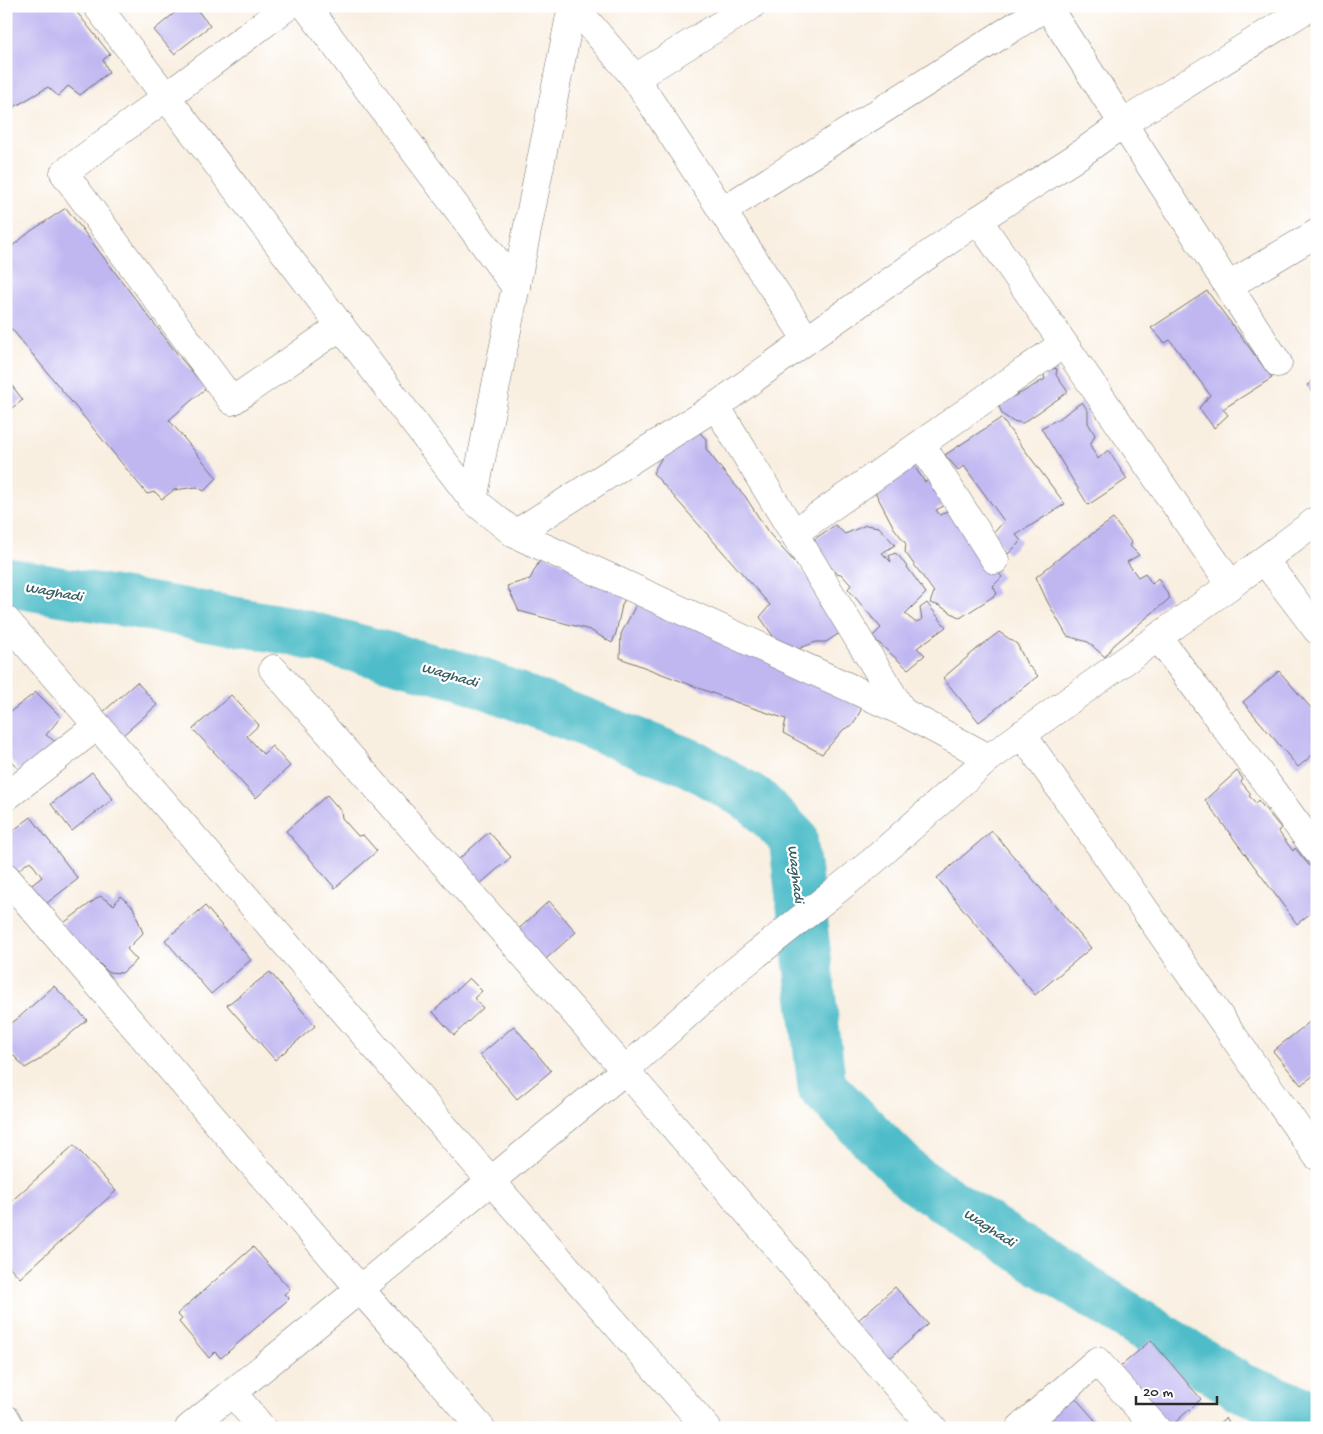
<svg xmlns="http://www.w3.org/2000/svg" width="1323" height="1434" font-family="'Gochi Hand',sans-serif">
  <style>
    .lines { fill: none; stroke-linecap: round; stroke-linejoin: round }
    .river { stroke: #50bdc9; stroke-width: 49 }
    .building { fill: #c0b7f1 }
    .minor-casing { stroke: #73706b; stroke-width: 29 }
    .minor { stroke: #fff; stroke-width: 28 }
    .labels { text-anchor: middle; stroke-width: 4.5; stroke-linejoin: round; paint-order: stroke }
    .water-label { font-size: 15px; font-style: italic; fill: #385e62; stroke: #fff }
  </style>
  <rect width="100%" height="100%" fill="#fff"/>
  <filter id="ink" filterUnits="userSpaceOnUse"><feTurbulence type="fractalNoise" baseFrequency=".02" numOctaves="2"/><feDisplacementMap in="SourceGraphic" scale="10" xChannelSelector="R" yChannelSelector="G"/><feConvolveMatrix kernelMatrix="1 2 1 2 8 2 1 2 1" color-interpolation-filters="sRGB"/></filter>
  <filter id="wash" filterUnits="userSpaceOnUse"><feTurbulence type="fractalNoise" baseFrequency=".0096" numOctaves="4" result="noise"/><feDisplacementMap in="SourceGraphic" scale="20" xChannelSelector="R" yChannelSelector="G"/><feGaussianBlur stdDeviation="1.12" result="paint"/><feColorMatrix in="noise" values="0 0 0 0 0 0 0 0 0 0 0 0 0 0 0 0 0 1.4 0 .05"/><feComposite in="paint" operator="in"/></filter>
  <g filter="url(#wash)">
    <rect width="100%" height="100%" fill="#f9efe1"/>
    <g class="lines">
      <polyline class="river" points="6,582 292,631 469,678 693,764 756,801 793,838 822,1087 913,1178 1018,1247 1242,1388 1317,1416"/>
    </g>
    <g id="blocks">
      <g class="building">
        <polygon points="6,6 72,6 110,54 103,60 109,72 80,95 68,86 58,96 48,87 6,112 6,77 9,75 6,71"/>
        <polygon points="183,6 194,6 210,26 174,54 154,30"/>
        <polygon points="66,208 182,360 206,388 169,420 217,478 204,491 197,487 174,490 162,499 155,492 147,494 6,322 6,251 31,231"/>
        <polygon points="1207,291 1272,378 1223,409 1228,415 1214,428 1199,408 1210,395 1170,340 1165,343 1151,328"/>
        <polygon points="1048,367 1057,369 1056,375 1068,392 1023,423 1012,421 1002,414 996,399 1006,390 1012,397 1021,393 1045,379 1043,371"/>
        <polygon points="6,378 23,400 6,412"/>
        <polygon points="1317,378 1317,399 1307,385"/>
        <polygon points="1082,402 1088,411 1088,423 1095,435 1090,445 1098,459 1108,450 1127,479 1088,505 1041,428 1060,418"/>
        <polygon points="1001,418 1065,504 1016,535 1021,541 1008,554 993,534 1004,521 964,466 958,470 945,455"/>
        <polygon points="697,430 706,439 706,449 727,476 745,496 768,532 836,610 846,629 826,642 816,642 785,654 760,617 770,605 653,473 665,452"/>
        <polygon points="914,466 925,482 934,477 949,503 936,510 940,515 949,510 1002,577 993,586 997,594 960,618 940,606 930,603 934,592 905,552 906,544 894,528 875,492"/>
        <polygon points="1113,519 1132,543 1130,546 1139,555 1127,562 1138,577 1145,573 1152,584 1158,578 1170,598 1114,645 1105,657 1088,642 1067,636 1047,601 1036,577 1068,551"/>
        <polygon points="835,525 845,534 866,525 879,527 895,545 882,553 891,562 889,556 895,553 899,556 926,593 905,614 915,622 922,620 920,608 927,603 946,627 917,648 925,655 908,669 872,637 881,628 848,589 851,585 841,574 836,573 810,542"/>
        <polygon points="543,554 628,592 622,605 616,633 612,643 590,630 519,611 507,586 530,579"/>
        <polygon points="639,599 864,704 853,725 844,729 822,754 783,733 786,719 741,704 620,658 621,634"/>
        <polygon points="999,632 1017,644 1027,664 1038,676 979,722 943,678 978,648"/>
        <polygon points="1279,671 1317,715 1317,751 1298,767 1243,702"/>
        <polygon points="137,682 157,705 114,743 94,720"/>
        <polygon points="36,692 61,717 46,735 60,745 20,771 6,755 6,715"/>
        <polygon points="231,695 259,725 247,736 263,754 272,746 290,766 256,798 193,729"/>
        <polygon points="1237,771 1243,779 1241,782 1251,794 1249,796 1256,803 1258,800 1281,828 1278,831 1293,851 1295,848 1316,874 1315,879 1317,882 1317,908 1297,924 1205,800"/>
        <polygon points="92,772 113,799 72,831 51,804"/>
        <polygon points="327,795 341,811 342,818 358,836 363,835 377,851 335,888 286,831"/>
        <polygon points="31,817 78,879 38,910 24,891 42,877 30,861 8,878 6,876 6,836"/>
        <polygon points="992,831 1091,948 1035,995 937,878"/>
        <polygon points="489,832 511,857 471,892 449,868"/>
        <polygon points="100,896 114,905 120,896 133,907 143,933 127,949 137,960 122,973 108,972 61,925"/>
        <polygon points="549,901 576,932 537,967 510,937"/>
        <polygon points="205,906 251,960 211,994 165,940"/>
        <polygon points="270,972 315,1026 275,1060 227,1005"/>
        <polygon points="469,978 482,991 474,998 483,1008 454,1035 433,1012"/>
        <polygon points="54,986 87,1020 39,1060 25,1068 6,1047 6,1025 16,1020"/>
        <polygon points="1317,1016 1317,1073 1301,1085 1273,1051"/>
        <polygon points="514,1026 551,1071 517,1099 480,1055"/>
        <polygon points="74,1145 116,1191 20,1278 6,1263 6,1206"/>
        <polygon points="253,1247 290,1289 284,1294 289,1299 221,1358 215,1352 209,1358 179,1322 182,1319 177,1314"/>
        <polygon points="895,1287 928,1324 887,1361 854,1324"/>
        <polygon points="1151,1340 1201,1399 1169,1428 1114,1372"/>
        <polygon points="1071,1393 1102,1428 1032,1428"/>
        <polygon points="1225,1418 1234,1428 1214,1428"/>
      </g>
    </g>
  </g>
  <g filter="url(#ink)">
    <use href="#blocks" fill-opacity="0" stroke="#73706b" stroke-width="1"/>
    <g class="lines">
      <defs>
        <g id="minor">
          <polyline points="97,6 473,500 515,534 903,712 989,758"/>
          <polyline points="288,6 64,173 232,401 341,326"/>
          <polyline points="306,6 516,287"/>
          <polyline points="574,6 635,78"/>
          <polyline points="751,6 635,78 807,340"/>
          <polyline points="1047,6 1278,363"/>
          <polyline points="722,211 1047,6"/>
          <polyline points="978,220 1231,585"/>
          <polyline points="1228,286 1317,233"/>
          <polyline points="716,406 903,712"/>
          <polyline points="921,444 995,560"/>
          <polyline points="473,500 572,6"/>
          <polyline points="794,533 1063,344"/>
          <polyline points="515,534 716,406 807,340 978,220 1072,160 1122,124 1311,6"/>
          <polyline points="1264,560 1317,630"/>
          <polyline points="6,620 491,1181 707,1428"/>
          <polyline points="1158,637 1317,851"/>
          <polyline points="273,669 625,1070 933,1428"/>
          <polyline points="1022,734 1317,1156"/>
          <polyline points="6,797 97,726"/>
          <polyline points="6,877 360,1289 481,1428"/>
          <polyline points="233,1393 262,1428"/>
          <polyline points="6,1419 11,1428"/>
          <polyline points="189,1428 360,1289 625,1070 734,972 872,862 989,758 1231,585 1317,520"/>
          <polyline points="1020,1428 1097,1361 1156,1428"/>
        </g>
      </defs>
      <use href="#minor" class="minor-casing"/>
      <use href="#minor" class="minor"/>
    </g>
  </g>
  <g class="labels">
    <g class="water-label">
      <text transform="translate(54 591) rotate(10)" y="5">Waghadi</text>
      <text transform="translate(450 674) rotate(16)" y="5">Waghadi</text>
      <text transform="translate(797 874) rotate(83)" y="5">Waghadi</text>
      <text transform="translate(990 1227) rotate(33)" y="5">Waghadi</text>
    </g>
  </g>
  <rect width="1323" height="1434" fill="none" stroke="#fff" stroke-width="25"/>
  <path d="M1136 1396v8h81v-8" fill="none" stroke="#2b2b2b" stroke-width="2.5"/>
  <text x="1143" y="1396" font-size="15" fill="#2b2b2b" stroke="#ffffff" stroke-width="4" paint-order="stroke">20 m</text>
</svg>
